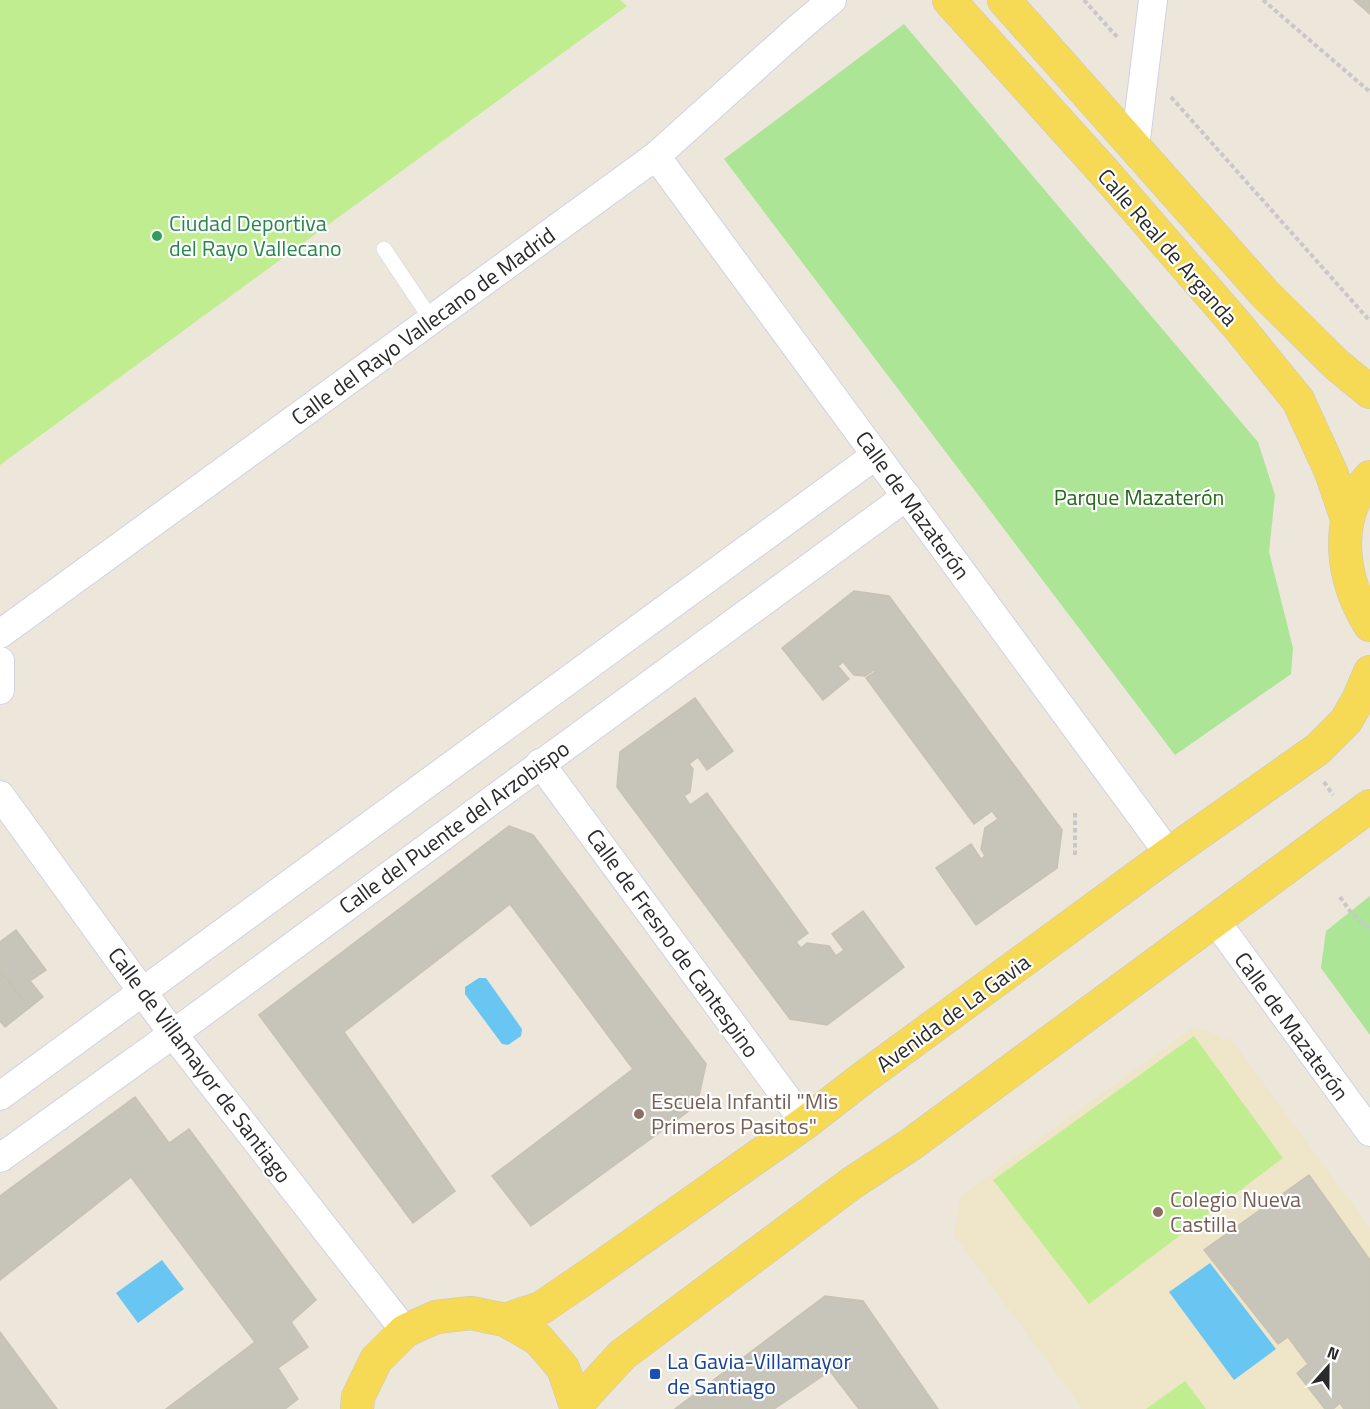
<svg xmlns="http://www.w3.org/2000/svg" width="1370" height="1409" font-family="'Titillium Web',sans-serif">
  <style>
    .education { fill: #efe5c9 }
    .green { fill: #abe595 }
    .pitch { fill: #c0ed90 }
    .water { fill: #69c6f3 }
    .building { fill: #c7c4b9; stroke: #c8c2b4; stroke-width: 1.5 }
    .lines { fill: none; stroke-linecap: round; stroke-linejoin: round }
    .service-casing { stroke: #d0d2e3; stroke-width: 16 }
    .minor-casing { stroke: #d0d2e3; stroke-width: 30 }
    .primary-casing { stroke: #c8c8c8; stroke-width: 34 }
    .path { stroke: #c8c8c8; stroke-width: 4; stroke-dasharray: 4.5 3; stroke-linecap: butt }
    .service { stroke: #fff; stroke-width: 15 }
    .minor { stroke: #fff; stroke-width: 28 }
    .primary { stroke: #f6da56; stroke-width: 33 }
    .leisure-dot { fill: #2e9e5b; stroke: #fff; stroke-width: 2 }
    .education-dot { fill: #8d6e63; stroke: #fff; stroke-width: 2 }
    .transit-dot { fill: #1a4fb4; stroke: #fff; stroke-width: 2 }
    .labels { text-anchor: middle; stroke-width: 4.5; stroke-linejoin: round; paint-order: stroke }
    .leisure-label { font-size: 22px; fill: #27864d; stroke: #fff; text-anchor: start }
    .street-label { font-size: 22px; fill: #2a2a2a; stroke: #fff }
    .park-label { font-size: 22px; fill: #236917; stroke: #fff }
    .education-label { font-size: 22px; fill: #785e54; stroke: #fff; text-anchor: start }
    .transit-label { font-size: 22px; fill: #164399; stroke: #fff; text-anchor: start }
  </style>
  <rect width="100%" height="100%" fill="#ece6db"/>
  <polygon class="education" points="1194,1027 1219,1036 1224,1042 1230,1038 1370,1228 1370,1409 1083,1409 954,1235 961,1196"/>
  <g class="green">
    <polygon points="904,24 1258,442 1275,495 1269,552 1293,648 1291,674 1175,755 724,159"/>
    <polygon points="1370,896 1370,1035 1321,968 1326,931"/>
  </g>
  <g class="pitch">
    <polygon points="0,0 620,0 627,6 0,465"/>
    <polygon points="1194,1036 1283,1158 1089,1304 993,1180"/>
    <polygon points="1185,1381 1206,1409 1146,1409"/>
  </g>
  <g class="water">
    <polygon points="479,978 486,978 522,1029 521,1036 508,1045 502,1044 465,994 465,987"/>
    <polygon points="162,1260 184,1289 138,1323 116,1293"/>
    <polygon points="1210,1263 1276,1349 1234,1380 1169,1292"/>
  </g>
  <g class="building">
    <polygon points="1354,0 1370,0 1370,14"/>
    <polygon points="854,591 889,596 1062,830 1057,868 976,925 936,868 971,844 981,859 985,856 981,849 985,828 998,819 992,811 974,824 866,678 876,671 874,670 865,676 854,675 843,662 838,666 849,679 823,700 782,648"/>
    <polygon points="695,698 733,751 707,770 698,757 689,764 693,769 690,792 684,796 690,805 707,793 808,933 796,942 801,948 807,943 829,946 836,956 844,950 832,934 863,911 904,967 827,1025 790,1019 617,787 620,752"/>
    <polygon points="509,826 533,835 706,1064 697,1105 531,1226 492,1176 633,1069 510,904 344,1032 455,1191 413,1223 259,1015"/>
    <polygon points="16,930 46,970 30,981 43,997 29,1008 0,971 0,942"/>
    <polygon points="0,971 29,1008 5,1027 0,1021"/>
    <polygon points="135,1097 169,1143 189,1129 316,1300 291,1322 308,1347 278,1368 298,1399 285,1409 166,1409 255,1342 131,1177 0,1280 0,1196"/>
    <polygon points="1309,1175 1370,1260 1370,1409 1344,1409 1340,1403 1333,1409 1325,1409 1297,1373 1308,1364 1288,1337 1278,1344 1204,1250"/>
    <polygon points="825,1296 863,1301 938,1409 859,1409 830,1371 774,1409 675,1409"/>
    <polygon points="0,1332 57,1409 0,1409"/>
  </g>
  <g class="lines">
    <defs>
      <polyline id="service" points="384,249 431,319"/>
      <g id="minor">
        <polyline points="1135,147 1153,0"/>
        <polyline points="656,156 1169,854"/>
        <polyline points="0,634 656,156 801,26 832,0"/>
        <polyline points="0,661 0,690"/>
        <polyline points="540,763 805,1123"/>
        <polyline points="0,795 173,1034 405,1331"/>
        <polyline points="1215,920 1370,1132"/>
        <polyline points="0,1096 876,455"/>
        <polyline points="0,1158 173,1034 907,496"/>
      </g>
      <g id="primary">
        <polyline points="949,0 1105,173 1237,325 1298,400 1331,472 1347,519"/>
        <polyline points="1004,0 1265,294 1337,365 1370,392"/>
        <path d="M1370 477C1332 518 1342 581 1370 625"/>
        <polyline points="505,1320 541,1308 591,1274 805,1123 863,1078 1169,854 1318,749 1346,721 1358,700 1370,672"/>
        <polyline points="577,1404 622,1355 852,1183 910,1145 1370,806"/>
        <polyline points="357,1409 358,1397 376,1360 405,1331 436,1317 471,1313 505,1320 538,1339 563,1368 577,1409"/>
      </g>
    </defs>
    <use href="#service" class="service-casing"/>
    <use href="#minor" class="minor-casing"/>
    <use href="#primary" class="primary-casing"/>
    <g class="path">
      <polyline points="1084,0 1118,38"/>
      <polyline points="1263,0 1370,92"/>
      <polyline points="1171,97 1370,321"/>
      <polyline points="1324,782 1333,795"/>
      <polyline points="1075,813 1075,855"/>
      <polyline points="1340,897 1350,911 1370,930"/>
    </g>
    <use href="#service" class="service"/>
    <use href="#minor" class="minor"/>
    <use href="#primary" class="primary"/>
  </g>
  <circle class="leisure-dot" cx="157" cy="236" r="6"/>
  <g class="education-dot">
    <circle cx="639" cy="1114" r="6"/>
    <circle cx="1158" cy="1212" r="6"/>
  </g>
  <rect class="transit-dot" x="649" y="1368" width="12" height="12" rx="3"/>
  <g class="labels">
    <g class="leisure-label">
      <text x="169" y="231">Ciudad Deportiva<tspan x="169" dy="25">del Rayo Vallecano</tspan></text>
    </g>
    <g class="street-label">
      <text transform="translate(1168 247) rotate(49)" y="8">Calle Real de Arganda</text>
      <text transform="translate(423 326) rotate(-36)" y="8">Calle del Rayo Vallecano de Madrid</text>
      <text transform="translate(913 505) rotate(54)" y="8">Calle de Mazaterón</text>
      <text transform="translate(454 827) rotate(-36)" y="8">Calle del Puente del Arzobispo</text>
      <text transform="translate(673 943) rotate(54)" y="8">Calle de Fresno de Cantespino</text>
      <text transform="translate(953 1013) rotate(-36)" y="8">Avenida de La Gavia</text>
      <text transform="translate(1292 1026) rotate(54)" y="8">Calle de Mazaterón</text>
      <text transform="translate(200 1065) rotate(53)" y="8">Calle de Villamayor de Santiago</text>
    </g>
    <g class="park-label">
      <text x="1139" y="505">Parque Mazaterón</text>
    </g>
    <g class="education-label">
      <text x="651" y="1109">Escuela Infantil "Mis<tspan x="651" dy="25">Primeros Pasitos"</tspan></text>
      <text x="1170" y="1207">Colegio Nueva<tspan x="1170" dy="25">Castilla</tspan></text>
    </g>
    <g class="transit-label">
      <text x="667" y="1369">La Gavia-Villamayor<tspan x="667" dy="25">de Santiago</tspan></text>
    </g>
  </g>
  <g transform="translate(1328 1367) rotate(21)" stroke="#ffffff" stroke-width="4.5" paint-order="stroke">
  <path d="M0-4.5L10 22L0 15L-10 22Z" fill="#2a2a2a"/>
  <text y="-9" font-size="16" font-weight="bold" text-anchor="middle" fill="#2a2a2a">N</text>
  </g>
</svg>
